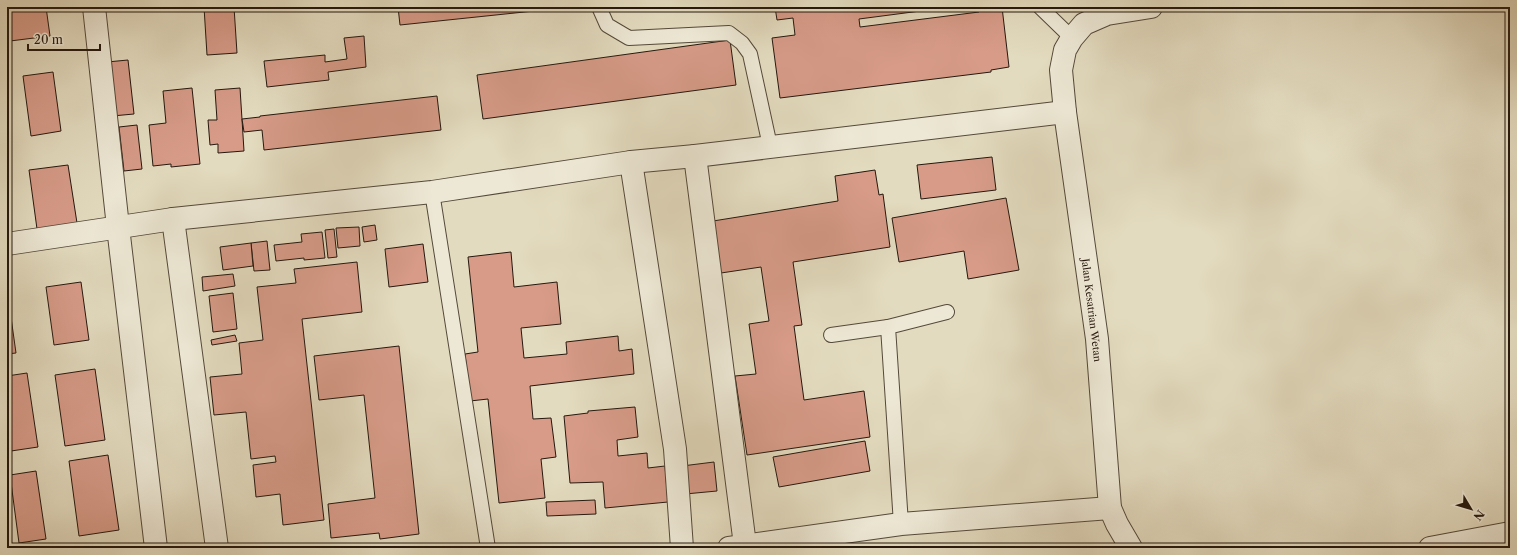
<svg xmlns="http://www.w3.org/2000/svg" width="1517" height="555" font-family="'Libre Caslon Text',serif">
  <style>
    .building { fill: #d79b88; stroke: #25180e }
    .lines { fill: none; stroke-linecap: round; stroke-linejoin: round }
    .service-casing { stroke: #54493a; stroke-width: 16 }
    .minor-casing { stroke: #54493a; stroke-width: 24 }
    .service { stroke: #ede8d5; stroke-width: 14 }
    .minor { stroke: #ede8d5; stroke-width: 22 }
    .labels { text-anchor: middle; stroke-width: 3; stroke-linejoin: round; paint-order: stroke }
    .street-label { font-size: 10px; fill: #25180e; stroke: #ede8d5 }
  </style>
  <rect width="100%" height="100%" fill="#e3dbbf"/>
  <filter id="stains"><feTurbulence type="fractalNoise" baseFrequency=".005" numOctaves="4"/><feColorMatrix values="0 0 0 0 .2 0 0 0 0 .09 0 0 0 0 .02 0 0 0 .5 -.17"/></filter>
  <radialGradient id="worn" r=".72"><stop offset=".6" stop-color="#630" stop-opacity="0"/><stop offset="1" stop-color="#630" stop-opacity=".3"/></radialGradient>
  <g class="building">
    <polygon points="7,7 46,7 50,36 10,41"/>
    <polygon points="204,7 234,7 237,53 207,55"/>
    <polygon points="398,7 553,7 553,9 400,25"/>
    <polygon points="775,7 951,7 859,19 860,27 979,12 978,7 1002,7 1009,67 991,70 991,72 780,98 772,38 795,35 793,18 777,20"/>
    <polygon points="364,36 366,67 328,72 329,80 267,87 264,61 325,55 325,62 347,59 344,38"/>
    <polygon points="730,40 736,85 483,119 477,75"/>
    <polygon points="128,60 134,114 112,116 107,62"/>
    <polygon points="53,72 61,131 31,136 23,76"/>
    <polygon points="192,88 200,164 171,167 171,164 153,166 149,125 166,123 163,91"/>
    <polygon points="240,88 244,151 218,153 218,144 210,145 208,120 217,120 215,90"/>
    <polygon points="437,96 441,130 264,150 262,130 244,132 242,119 260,117 260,116"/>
    <polygon points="137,125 142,169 124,171 119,127"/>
    <polygon points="992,157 996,190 921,199 917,165"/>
    <polygon points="68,165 77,223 37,229 29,170"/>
    <polygon points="875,170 879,195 883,194 890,247 793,262 802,325 794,326 804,400 864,391 870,437 747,455 735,376 756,374 749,324 769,321 761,267 721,273 713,221 838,201 835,176"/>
    <polygon points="1006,198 1019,270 968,279 964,251 899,262 892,218"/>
    <polygon points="7,208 10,230 7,230"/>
    <polygon points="375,225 377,240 364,242 362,227"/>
    <polygon points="359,227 360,246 338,248 336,228"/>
    <polygon points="334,229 337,257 328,258 325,230"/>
    <polygon points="322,232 325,258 304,260 304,258 276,261 274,245 302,242 301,234"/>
    <polygon points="267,241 270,270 254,271 251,243"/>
    <polygon points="251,243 253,266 223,270 220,247"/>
    <polygon points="423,244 428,282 389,287 385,249"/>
    <polygon points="511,252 514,287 557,282 561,324 521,328 524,358 567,354 566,342 618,336 619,351 632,349 634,374 530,386 533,419 551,418 556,457 541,459 545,498 499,503 488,399 470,401 465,354 478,352 468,257"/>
    <polygon points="357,262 362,312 302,319 324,520 283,525 280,494 256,497 253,465 276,462 275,456 251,459 246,412 214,415 210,377 242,374 239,343 263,340 257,287 296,283 294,269"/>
    <polygon points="233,274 235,286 203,291 202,277"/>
    <polygon points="81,282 89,340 54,345 46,287"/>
    <polygon points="7,289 16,353 7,354"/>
    <polygon points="233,293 237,329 213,332 209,296"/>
    <polygon points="235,335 237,341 212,345 211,340"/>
    <polygon points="399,346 419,534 380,539 379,533 331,538 328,504 375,498 364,395 319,400 314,356"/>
    <polygon points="95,369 105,440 65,446 55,375"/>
    <polygon points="27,373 38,447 11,451 7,425 7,376"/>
    <polygon points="635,407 638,437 617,440 618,456 647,453 648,468 665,466 668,502 605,508 603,482 570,483 564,416 588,413 588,411"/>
    <polygon points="865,441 870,471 779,487 773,457"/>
    <polygon points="108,455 119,530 79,536 69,461"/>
    <polygon points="714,462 717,491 685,494 682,466"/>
    <polygon points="36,471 46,539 19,543 10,475"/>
    <polygon points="595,500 596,514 547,516 546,502"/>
  </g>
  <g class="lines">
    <defs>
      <g id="service">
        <polyline points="599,7 607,25 629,38 729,33 742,43 750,54 770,146"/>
        <polyline points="1040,7 1072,38"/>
        <polyline points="432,192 488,548"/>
        <polyline points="831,335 888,327"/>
        <polyline points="901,524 888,327 947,312"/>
      </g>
      <g id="minor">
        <polyline points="94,7 118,227 156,548"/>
        <polyline points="695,156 745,545"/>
        <polyline points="631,162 675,449 682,548"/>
        <polyline points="173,219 217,548"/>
        <polyline points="7,244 173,219 432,192 631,162 695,156 1065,112"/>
        <polyline points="729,548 901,524 1110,508"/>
        <polyline points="1131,548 1117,524 1110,508 1097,339 1065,112 1061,70 1065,50 1072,38 1084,24 1107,14 1151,7"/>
        <polyline points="1430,548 1510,533"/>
      </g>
    </defs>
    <use href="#service" class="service-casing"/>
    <use href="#minor" class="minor-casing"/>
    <use href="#service" class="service"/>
    <use href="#minor" class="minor"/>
  </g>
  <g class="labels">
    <g class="street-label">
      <text transform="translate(1092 310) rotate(83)" y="4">Jalan Kesatrian Wetan</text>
    </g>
  </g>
  <rect width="1517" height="555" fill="none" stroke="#e3dbbf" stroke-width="24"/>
  <rect x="8" y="8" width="1501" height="539" fill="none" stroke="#25180e" stroke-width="2"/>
  <rect x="12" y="12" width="1493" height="531" fill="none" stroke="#25180e"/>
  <g transform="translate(1471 509) rotate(128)" stroke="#ede8d5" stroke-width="3" paint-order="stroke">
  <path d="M0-3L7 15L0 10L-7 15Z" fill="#25180e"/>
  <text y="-6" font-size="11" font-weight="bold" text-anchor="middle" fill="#25180e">N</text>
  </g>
  <path d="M28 44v6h72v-6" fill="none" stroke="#25180e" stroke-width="2"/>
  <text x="34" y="44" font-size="12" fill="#25180e" stroke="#ede8d5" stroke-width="3" paint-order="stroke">20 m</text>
  <rect width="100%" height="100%" filter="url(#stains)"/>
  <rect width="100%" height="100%" fill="url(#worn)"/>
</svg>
